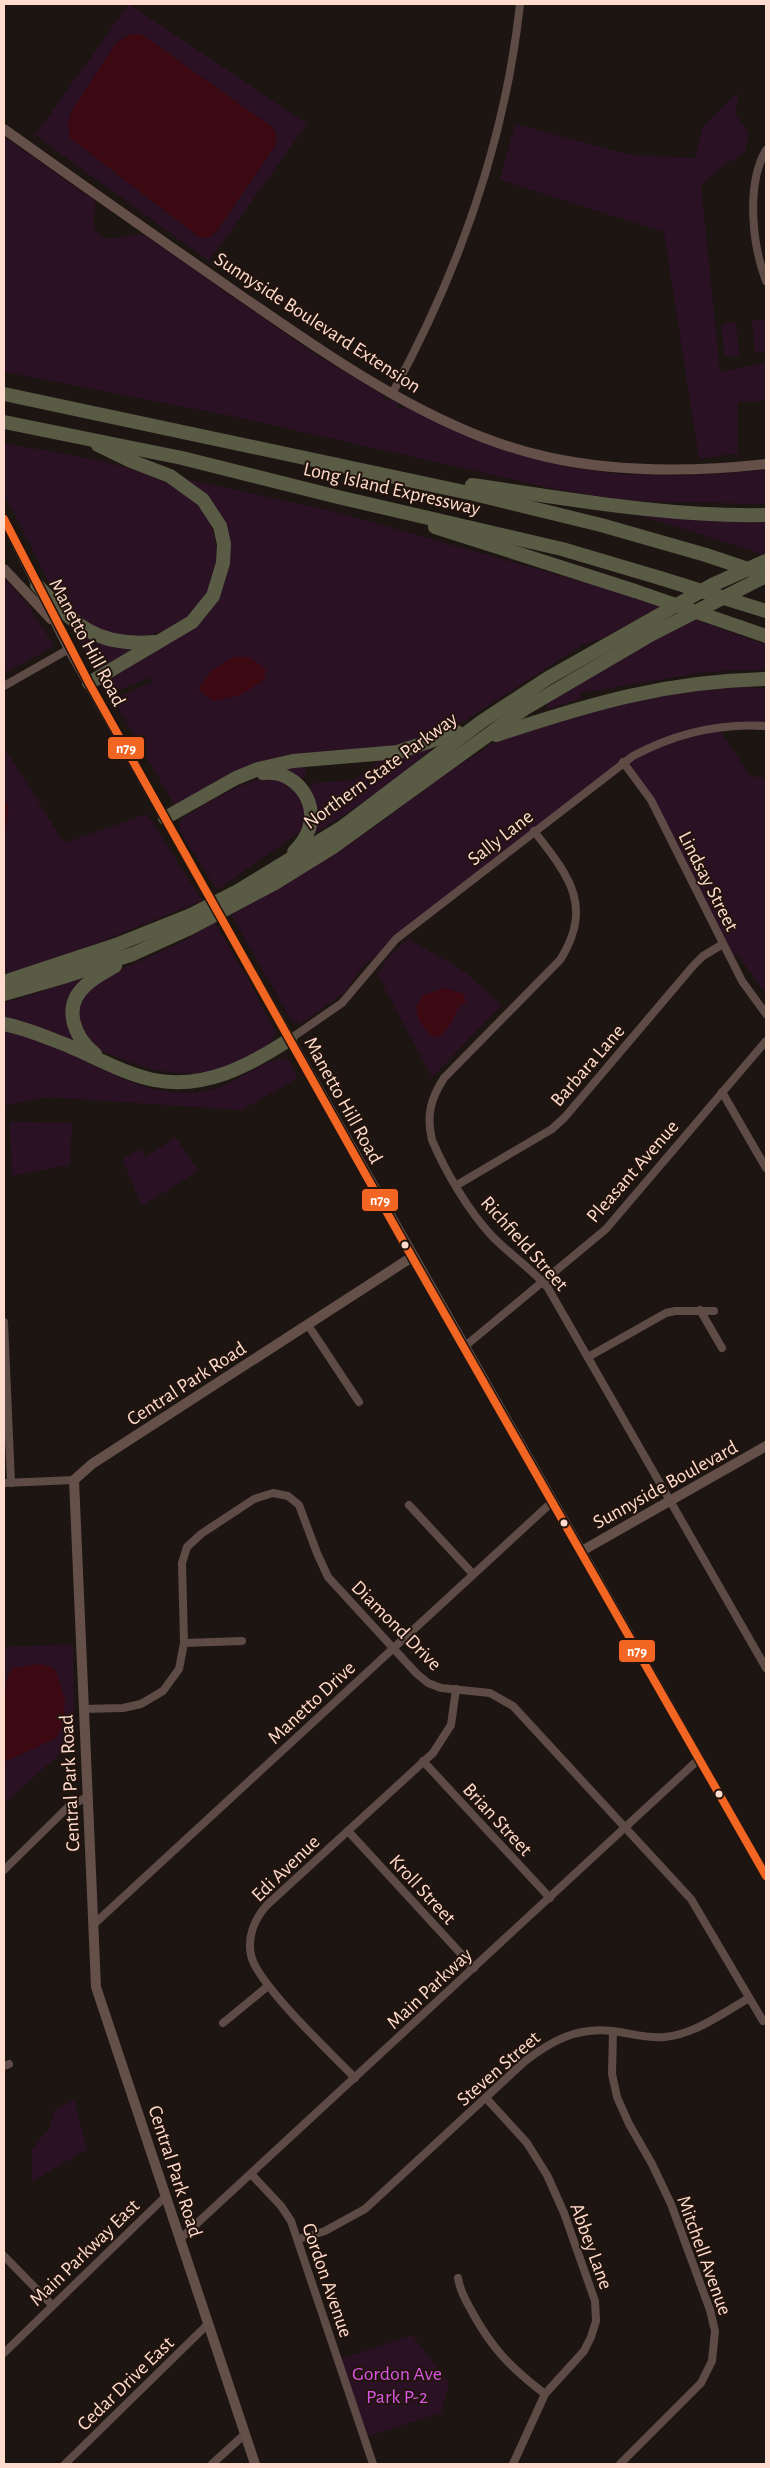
<svg xmlns="http://www.w3.org/2000/svg" width="770" height="2468" font-family="'Alegreya Sans',sans-serif">
  <style>
    .green { fill: #2a1124; fill-rule: evenodd }
    .water { fill: #3c0912 }
    .lines { fill: none; stroke-linecap: round; stroke-linejoin: round }
    .street { stroke: #5e4b46; stroke-width: 8 }
    .secondary { stroke: #645049; stroke-width: 10 }
    .highway { stroke: #595b45; stroke-width: 14 }
    .secondary-bridge { stroke: #645049; stroke-width: 10 }
    .highway-bridge { stroke: #595b45; stroke-width: 14 }
    .bus-1-casing { stroke: #22140d; stroke-width: 11 }
    .bus-1 { stroke: #f26522; stroke-width: 8 }
    .bus-dot { fill: #ffdccd; stroke: #22140d; stroke-width: 2 }
    .labels { text-anchor: middle; stroke-width: 4; stroke-linejoin: round; paint-order: stroke }
    .street-label { font-size: 20px; fill: #ffdccd; stroke: #22140d }
    .park-label { font-size: 20px; fill: #d956e2; stroke: #22140d }
    .line-badge { stroke: #22140d; stroke-width: 2 }
    .badge-label { font-size: 14px; text-anchor: middle; font-weight: bold; fill: #fff }
  </style>
  <rect width="100%" height="100%" fill="#1d1512"/>
  <g class="green">
    <path d="M129 4 307 124 209 261 35 135ZM131 34H141L272 127 277 136 275 146 216 232 208 238 199 237 70 138 124 37Z"/>
    <polygon points="738,92 736,115 749,133 745,153 724,165 701,185 720,372 766,362 766,398 760,401 738,402 738,453 699,459 664,232 500,180 515,124 631,155 695,158 703,126"/>
    <path d="M4 137 94 200C99 210 91 216 94 226 103 251 130 229 146 236L310 351 384 396 383 400 386 402 388 398 399 404 397 408 401 410 404 406C465 436 526 462 594 471 652 479 709 475 766 470V504L633 501 564 491 232 416 4 372Z"/>
    <polygon points="766,319 766,352 755,353 752,321"/>
    <polygon points="736,322 739,355 725,357 721,324"/>
    <path d="M4 443C62 455 139 461 188 495 201 505 208 516 213 531 237 612 141 667 77 620 60 607 47 578 38 560 30 544 22 528 14 513 11 507 5 499 4 493 0 478 4 458 4 443Z"/>
    <path d="M186 479 336 512 626 594 661 606 603 638 582 645 466 720 437 735 404 747 308 755 175 806 113 699 153 682 152 677 108 694 103 683 194 627 229 565 208 496ZM234 657H250L212 670Z"/>
    <polygon points="629,512 766,518 766,555"/>
    <polygon points="4,578 25,601 54,646 4,673"/>
    <polygon points="692,618 766,645 766,670 735,670 692,674 581,693 582,698 548,709 545,703"/>
    <polygon points="68,620 130,648 131,653 100,670 95,669"/>
    <polygon points="739,687 766,688 766,727 719,729 750,776 766,778 766,994 740,958 739,953 730,958 651,799 625,763 364,965 345,992 301,1024 298,1024 297,1020 293,1023 231,915 304,873 372,829 444,775 492,744 524,729 527,733 555,717 633,696"/>
    <path d="M438 743C400 780 355 808 311 836L307 791 314 783 355 780 381 759Z"/>
    <polygon points="8,753 64,843 147,814 202,901 70,954 4,974 4,837 9,808 4,800 4,755"/>
    <polygon points="302,763 307,771 300,782 282,766"/>
    <path d="M277 777 294 784 307 813 301 835 297 834 217 890 180 831 179 824 182 818C213 800 240 780 277 777Z"/>
    <path d="M214 922 249 981 274 1029 275 1036 271 1038 274 1040C218 1091 150 1076 90 1045L77 1017 79 1002 97 980 184 941Z"/>
    <polygon points="408,939 461,969 502,1005 432,1077 377,974 389,957"/>
    <path d="M87 977C61 996 63 1016 75 1043L4 1020V1003Z"/>
    <path d="M4 1028C17 1032 31 1035 44 1040 93 1062 148 1102 205 1091 233 1086 254 1065 281 1058L290 1061 296 1074V1079L242 1110 47 1097 4 1106Z"/>
    <polygon points="10,1122 72,1123 70,1165 12,1176"/>
    <polygon points="176,1137 198,1171 142,1206 122,1159 140,1149 145,1157"/>
    <polygon points="73,1644 75,1740 4,1804 4,1647"/>
    <polygon points="74,2100 87,2149 32,2182 32,2149 49,2129 55,2109"/>
    <polygon points="412,2335 449,2383 441,2413 366,2437 341,2359"/>
  </g>
  <g class="water">
    <polygon points="131,34 141,34 272,127 277,136 275,146 216,232 208,238 199,237 70,138 68,123 71,112 116,43"/>
    <polygon points="234,657 250,657 266,670 264,680 241,695 214,701 198,689 212,670"/>
    <polygon points="4,800 9,808 4,837"/>
    <polygon points="445,988 464,994 466,1003 459,1005 453,1021 440,1037 430,1035 419,1021 416,1007 423,995"/>
    <path d="M40 1664 52 1667 56 1672 65 1700 64 1717 61 1729 56 1738 4 1762C4 1737 0 1687 12 1668Z"/>
  </g>
  <g class="lines">
    <g class="street">
      <path d="M766 150C746 184 752 244 766 281"/>
      <path d="M393 392C459 271 505 142 520 4"/>
      <polyline points="4,686 69,649"/>
      <polyline points="623,762 651,800 742,981 766,1014"/>
      <path d="M534 831C569 876 594 906 560 960L444 1078C431 1098 426 1115 432 1140 445 1171 468 1210 491 1235 509 1254 531 1268 548 1288L766 1668"/>
      <path d="M290 1039 342 1003 396 939 633 756C674 734 719 723 766 726"/>
      <polyline points="722,1092 766,1168"/>
      <polyline points="457,1185 552,1129 565,1117 693,966 703,956 723,944"/>
      <polyline points="700,1310 722,1348"/>
      <polyline points="4,1322 11,1483"/>
      <polyline points="308,1325 359,1402"/>
      <polyline points="464,1347 606,1229 766,1041"/>
      <polyline points="588,1357 666,1313 675,1311 714,1311"/>
      <polyline points="4,1483 74,1480"/>
      <polyline points="409,1505 473,1574"/>
      <polyline points="184,1643 242,1641"/>
      <polyline points="83,1709 123,1708 141,1704 163,1691 179,1669 184,1643 182,1563 187,1547 201,1534 254,1499 273,1493 288,1496 299,1505 317,1553 328,1577 416,1673 428,1683 441,1688 490,1693 513,1706 691,1899 763,2021"/>
      <polyline points="423,1761 550,1898"/>
      <polyline points="348,1831 474,1968"/>
      <polyline points="4,1870 68,1807 87,1797"/>
      <polyline points="93,1925 552,1502"/>
      <polyline points="223,2023 268,1986"/>
      <polyline points="613,2031 612,2074 617,2097 629,2124 652,2164 671,2204 710,2310 715,2331 712,2361 701,2383 620,2464"/>
      <polyline points="4,2066 9,2064"/>
      <path d="M355 2078C332 2054 256 1983 251 1955 247 1936 255 1918 267 1905L433 1753 451 1725 456 1689"/>
      <polyline points="486,2098 527,2143 547,2175 564,2213 595,2301 596,2321 591,2337 584,2351 545,2394 513,2464"/>
      <polyline points="251,2174 281,2206 291,2221 373,2464"/>
      <polyline points="180,2239 699,1759"/>
      <path d="M299 2239 325 2231 365 2209 524 2062C551 2041 576 2027 612 2031 630 2033 647 2039 665 2037 695 2034 723 2013 749 1998"/>
      <polyline points="4,2256 52,2305"/>
      <path d="M458 2278C460 2290 465 2299 471 2310 492 2349 511 2368 545 2394"/>
      <polyline points="4,2353 166,2196"/>
      <polyline points="65,2464 208,2324"/>
      <polyline points="212,2464 245,2434"/>
    </g>
    <g class="secondary">
      <path d="M4 129C82 185 161 240 240 295 332 358 437 433 547 457 619 473 693 472 766 464"/>
      <polyline points="4,519 69,649 197,875"/>
      <polyline points="4,569 51,619"/>
      <polyline points="232,937 766,1876"/>
      <polyline points="580,1552 766,1446"/>
      <polyline points="255,2464 96,1987 74,1480 92,1464 412,1257"/>
    </g>
    <g class="highway">
      <polyline points="4,394 474,494 601,525 706,555"/>
      <polyline points="4,422 182,458 338,497 562,549 660,578"/>
      <path d="M472 485C570 499 667 517 766 515"/>
      <polyline points="435,527 635,591"/>
      <path d="M37 585C75 625 96 647 154 642"/>
      <polyline points="740,627 766,636"/>
      <polyline points="89,683 192,622 213,596 223,563 224,544 220,526 203,500 170,476 131,461 98,445"/>
      <path d="M496 735C590 704 666 681 766 679"/>
      <path d="M263 773C294 770 318 799 309 829 306 838 300 846 294 852"/>
      <polyline points="165,818 236,778 258,769 293,761 398,752 457,732"/>
      <polyline points="4,982 116,945 191,915 238,891 341,828 481,722 548,678 712,585 766,561"/>
      <polyline points="4,994 63,977 133,954 188,929 275,883 333,847 524,709 652,634 766,576"/>
      <path d="M4 1024C26 1028 48 1038 69 1046 97 1058 125 1074 154 1080 204 1090 249 1066 290 1039"/>
      <path d="M95 1054C74 1037 62 1007 85 986 94 977 105 972 115 966"/>
    </g>
    <polyline class="secondary-bridge" points="197,875 232,937"/>
    <g class="highway-bridge">
      <polyline points="706,555 766,575"/>
      <polyline points="660,578 766,611"/>
      <polyline points="635,591 740,627"/>
    </g>
    <defs>
      <polyline id="bus-1" points="4,519 89,683 408,1250 766,1876"/>
    </defs>
    <use href="#bus-1" class="bus-1-casing"/>
    <use href="#bus-1" class="bus-1"/>
  </g>
  <g class="bus-dot">
    <circle cx="405" cy="1245" r="4.5"/>
    <circle cx="564" cy="1523" r="4.5"/>
    <circle cx="719" cy="1794" r="4.5"/>
  </g>
  <g class="labels">
    <g class="street-label">
      <text transform="translate(318 322) rotate(33)" y="7">Sunnyside Boulevard Extension</text>
      <text transform="translate(392 488) rotate(13)" y="7">Long Island Expressway</text>
      <text transform="translate(88 642) rotate(62)" y="7">Manetto Hill Road</text>
      <text transform="translate(380 770) rotate(-36)" y="7">Northern State Parkway</text>
      <text transform="translate(500 837) rotate(-38)" y="7">Sally Lane</text>
      <text transform="translate(709 881) rotate(63)" y="7">Lindsay Street</text>
      <text transform="translate(587 1065) rotate(-49)" y="7">Barbara Lane</text>
      <text transform="translate(344 1100) rotate(61)" y="7">Manetto Hill Road</text>
      <text transform="translate(632 1171) rotate(-49)" y="7">Pleasant Avenue</text>
      <text transform="translate(525 1243) rotate(48)" y="7">Richfield Street</text>
      <text transform="translate(186 1383) rotate(-33)" y="7">Central Park Road</text>
      <text transform="translate(665 1484) rotate(-29)" y="7">Sunnyside Boulevard</text>
      <text transform="translate(397 1625) rotate(45)" y="7">Diamond Drive</text>
      <text transform="translate(311 1702) rotate(-43)" y="7">Manetto Drive</text>
      <text transform="translate(69 1783) rotate(-93)" y="7">Central Park Road</text>
      <text transform="translate(498 1819) rotate(47)" y="7">Brian Street</text>
      <text transform="translate(285 1868) rotate(-44)" y="7">Edi Avenue</text>
      <text transform="translate(423 1889) rotate(47)" y="7">Kroll Street</text>
      <text transform="translate(429 1988) rotate(-43)" y="7">Main Parkway</text>
      <text transform="translate(498 2068) rotate(-41)" y="7">Steven Street</text>
      <text transform="translate(176 2171) rotate(72)" y="7">Central Park Road</text>
      <text transform="translate(592 2246) rotate(70)" y="7">Abbey Lane</text>
      <text transform="translate(84 2252) rotate(-44)" y="7">Main Parkway East</text>
      <text transform="translate(705 2255) rotate(70)" y="7">Mitchell Avenue</text>
      <text transform="translate(328 2280) rotate(71)" y="7">Gordon Avenue</text>
      <text transform="translate(125 2383) rotate(-44)" y="7">Cedar Drive East</text>
    </g>
    <g class="park-label">
      <text x="397" y="2380">Gordon Ave<tspan x="397" dy="23">Park P-2</tspan></text>
    </g>
  </g>
  <g class="line-badge">
    <rect x="107" y="736" width="38" height="24" rx="5" fill="#f26522"/>
    <rect x="361" y="1188" width="38" height="24" rx="5" fill="#f26522"/>
    <rect x="618" y="1639" width="38" height="24" rx="5" fill="#f26522"/>
  </g>
  <g class="badge-label">
    <text x="126" y="753">n79</text>
    <text x="380" y="1205">n79</text>
    <text x="637" y="1656">n79</text>
  </g>
  <rect width="770" height="2468" fill="none" stroke="#ffdccd" stroke-width="10"/>
</svg>
